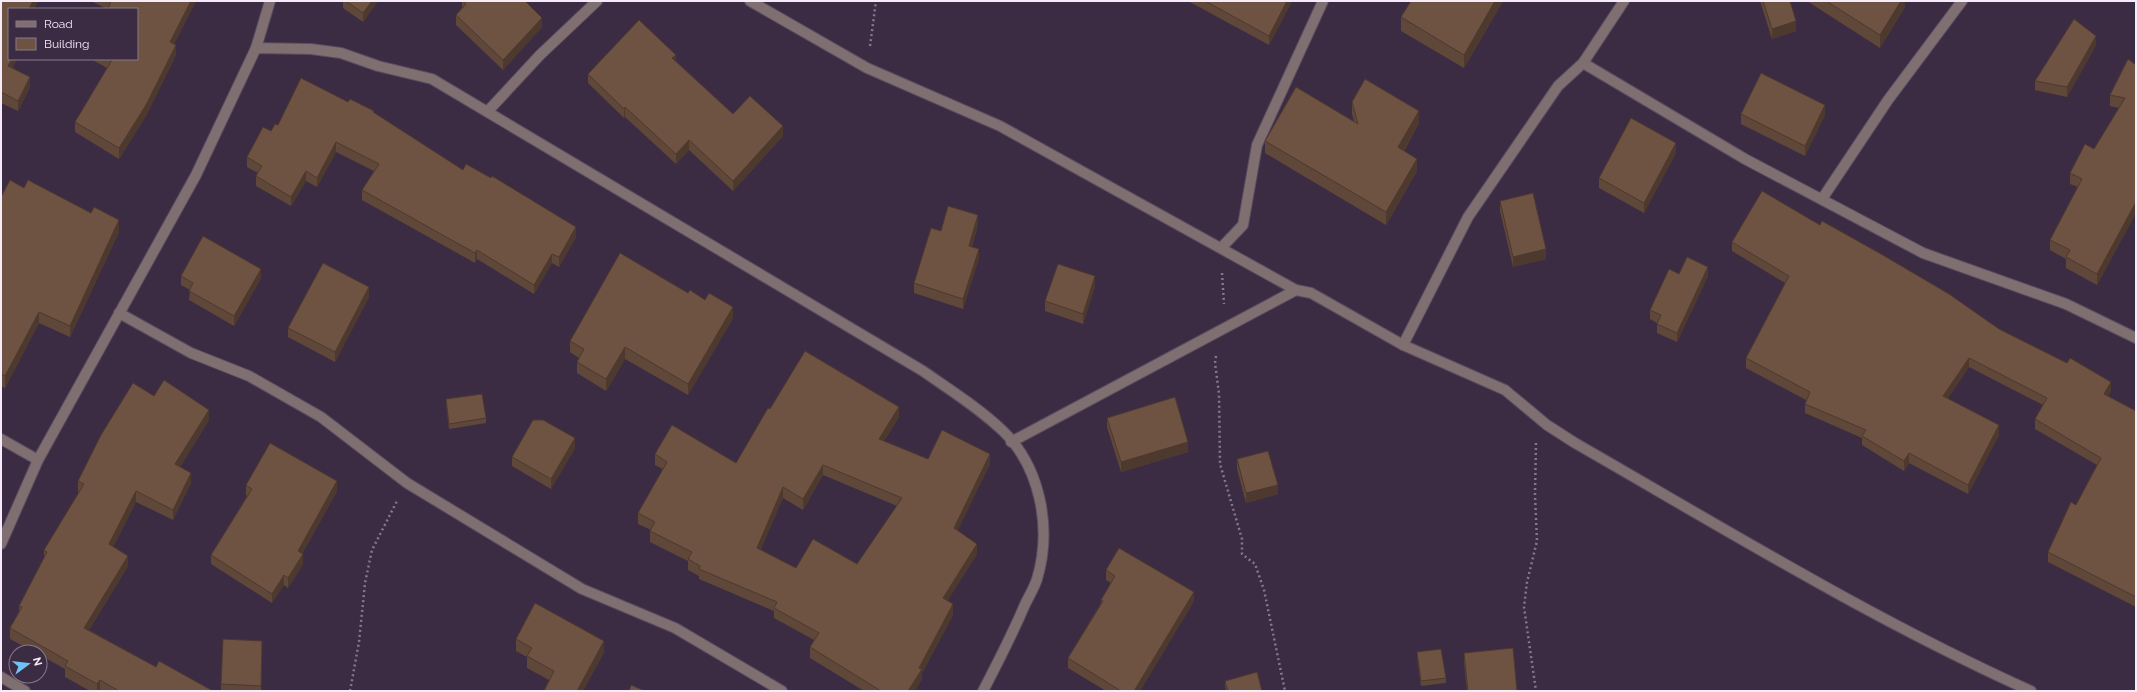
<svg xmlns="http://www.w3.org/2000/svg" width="2137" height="692" font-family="Raleway,sans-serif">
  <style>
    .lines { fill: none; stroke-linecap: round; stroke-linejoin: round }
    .minor-casing { stroke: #5a4b60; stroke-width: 12 }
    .path { stroke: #86788b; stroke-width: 2.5; stroke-dasharray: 2 3; stroke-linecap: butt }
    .minor { stroke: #7f6f70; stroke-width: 10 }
    .wall { fill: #5f4739; fill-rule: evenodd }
    .shaded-wall { fill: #4d392e }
    .building { fill: #6e5242; stroke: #4d392e; fill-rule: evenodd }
  </style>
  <rect width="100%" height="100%" fill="#3c2c43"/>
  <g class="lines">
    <defs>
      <g id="minor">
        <path d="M750 1 867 68 1000 126 1296 290 1311 293 1403 345 1505 390 1547 425 1575 443C1725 529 1873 620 2031 691"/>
        <polyline points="256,48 270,1"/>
        <polyline points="1583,63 1745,159 1923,253 2066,304 2136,338"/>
        <polyline points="488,111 540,55 597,1"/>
        <polyline points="1822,199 1888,100 1962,1"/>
        <polyline points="1221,248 1243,225 1257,145 1323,1"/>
        <polyline points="119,313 191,353 249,376 321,417 407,483 582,589 675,628 782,691"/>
        <polyline points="1403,345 1468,217 1558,86 1583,63 1624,1"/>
        <polyline points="1,439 38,460"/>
        <polyline points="1011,442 1296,290"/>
        <path d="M1 544 38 460 196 175 256 48 311 49 341 53 378 66 432 79 923 371C950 390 979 408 1003 431 1041 468 1052 529 1037 579 1034 589 1027 599 1023 609 1011 637 997 664 983 691"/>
        <polyline points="1,677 25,691"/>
      </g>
    </defs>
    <use href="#minor" class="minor-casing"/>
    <g class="path">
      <polyline points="870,46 876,1"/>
      <polyline points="1222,273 1224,304"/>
      <polyline points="1216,356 1215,363 1219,394 1220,464 1242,539 1242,554 1255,564 1264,590 1285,691"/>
      <polyline points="1536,443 1535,495 1537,541 1527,582 1524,607 1536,691"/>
      <polyline points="350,691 359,642 365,583 372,550 397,501"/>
    </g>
    <use href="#minor" class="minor"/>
  </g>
  <g class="wall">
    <polygon points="1,1 38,1 34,9 9,9 17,59 12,68 30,87 18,111 1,103"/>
    <polygon points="91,1 196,1 174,44 176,55 146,116 119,159 75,132 75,122 107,68 91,59 137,59 137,9 107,9"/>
    <polygon points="343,1 378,1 363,22 343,8"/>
    <polygon points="462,1 525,1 542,27 503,70 456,25 456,15 462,8"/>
    <polygon points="1188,1 1292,1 1269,45"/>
    <polygon points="1411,1 1503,1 1464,68 1401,31 1401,17"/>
    <polygon points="1760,1 1790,1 1796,31 1772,39"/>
    <polygon points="1807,1 1905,1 1905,7 1880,48"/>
    <polygon points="2096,45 2067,97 2035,90 2035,81"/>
    <polygon points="676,61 733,114 783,136 733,191 689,150 676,164 625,117 624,118 588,83 588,74"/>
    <polygon points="2136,65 2136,213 2097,285 2066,268 2066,259 2050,250 2050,240 2078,187 2070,184 2070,173 2094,149 2119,108 2110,106 2110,95"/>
    <polygon points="348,102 374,113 463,170 576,237 559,267 552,263 534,294 477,259 475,263 362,200 362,190 374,171 336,152 317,187 306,181 291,206 256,186 256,176 258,173 247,167 247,157 271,131"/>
    <polygon points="1352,102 1419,123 1404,151 1417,171 1386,225 1265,153 1265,141 1354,121 1352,114"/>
    <polygon points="1741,114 1825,115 1805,156 1741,124"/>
    <polygon points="1676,153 1644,213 1599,188 1599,178"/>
    <polygon points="24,188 119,232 70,337 39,323 5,388 1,386 1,197"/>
    <polygon points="1500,201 1546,259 1513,267 1500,211"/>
    <polygon points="978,225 972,247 979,258 963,309 914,293 914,283 941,231"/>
    <polygon points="1820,225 1999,329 2111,391 2108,396 2136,411 2136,607 2048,562 2048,552 2076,505 2097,465 2035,429 2035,419 2043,405 1969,367 1948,398 1999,435 1968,494 1909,463 1904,471 1862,445 1862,438 1805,413 1805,404 1806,400 1746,368 1746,358 1785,283 1732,251 1732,242"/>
    <polygon points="1679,274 1708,276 1677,342 1657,333 1657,323 1650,319 1650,310"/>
    <polygon points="181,276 261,278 234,326 189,300 190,290 181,285"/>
    <polygon points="1095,286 1083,324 1045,311 1045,301"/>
    <polygon points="369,297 335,362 288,337 288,328"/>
    <polygon points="733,318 688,395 625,359 606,391 577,373 577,362 579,358 570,352 570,341"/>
    <polygon points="154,396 209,420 180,467 191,483 173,520 136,502 113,547 128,566 89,630 156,667 213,691 90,691 65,677 65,669 40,655 40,652 34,652 10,639 10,628 19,612 19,606 44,560 44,550 79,493 78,492 78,481"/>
    <polygon points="446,399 486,418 486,423 449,429 446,404"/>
    <path d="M770 409 899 417 884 441 928 459 990 464 957 531 977 554 947 601 953 615 922 673V679L915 691H864L810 658V647L814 640 774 618V611L699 579V576L688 570V561L650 542V531L651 530 638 524V513L663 469 655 465V454L736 463ZM823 475 897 506 857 564 796 568 760 550 783 498 803 510Z"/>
    <polygon points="1107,418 1188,452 1121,472 1107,427"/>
    <polygon points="575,448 551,489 512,466 512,457"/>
    <polygon points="1237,459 1278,494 1246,503 1237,469"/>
    <polygon points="246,485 337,491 302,554 303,564 288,588 284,585 272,603 211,564 211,555 247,496 246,495"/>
    <polygon points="1106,570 1194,601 1140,691 1106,691 1068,668 1068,658 1101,603 1101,600 1111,583 1106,580"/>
    <polygon points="516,639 604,652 583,691 544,691 549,680 527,668 527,657 516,651"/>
    <polygon points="262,650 261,691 221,691 221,684"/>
    <polygon points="1417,652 1446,678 1446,683 1421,686 1417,657"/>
    <polygon points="1464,653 1517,691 1467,691 1464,663"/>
    <polygon points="1225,681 1262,691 1226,691 1225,686"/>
  </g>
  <g class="shaded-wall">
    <polygon points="33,1 38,1 34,9 29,9"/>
    <polygon points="191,1 196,1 170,52 170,42"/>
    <polygon points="372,1 378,1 363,22 363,13"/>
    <polygon points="1287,1 1292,1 1269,45 1269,36"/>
    <polygon points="1495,1 1503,1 1464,68 1464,55"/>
    <polygon points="1901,1 1905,1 1905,7 1880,48 1880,35"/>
    <polygon points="542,18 542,27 503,70 503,60"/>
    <polygon points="1796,21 1796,31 1772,39 1772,29"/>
    <polygon points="2096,36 2096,45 2067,97 2067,87"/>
    <polygon points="176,45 176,55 146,116 119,159 119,148"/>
    <polygon points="676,55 676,64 672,58"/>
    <polygon points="12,59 17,59 8,76 8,66"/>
    <polygon points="30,77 30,87 18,111 18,101"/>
    <polygon points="1825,105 1825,115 1805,156 1805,146"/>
    <polygon points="625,107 625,117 624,118 624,109"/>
    <polygon points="1419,111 1419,123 1398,160 1398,147"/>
    <polygon points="783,126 783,136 733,191 733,181"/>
    <polygon points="689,140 689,150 676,164 676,154"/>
    <polygon points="336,142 336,152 317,187 317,178"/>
    <polygon points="1676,143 1676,153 1644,213 1644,203"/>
    <polygon points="1417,159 1417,171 1386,225 1386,212"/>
    <polygon points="306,171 306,181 291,206 291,197"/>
    <polygon points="2136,202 2136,213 2097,285 2097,274"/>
    <polygon points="978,215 978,225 969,256 969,246"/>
    <polygon points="119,220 119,232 70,337 70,326"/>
    <polygon points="576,227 576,237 559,267 559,257"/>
    <polygon points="979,249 979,258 963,309 963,299"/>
    <polygon points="1546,249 1546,259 1513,267 1513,257"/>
    <polygon points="477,250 477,259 475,263 475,253"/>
    <polygon points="552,254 552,263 534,294 534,285"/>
    <polygon points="1708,267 1708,276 1677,342 1677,333"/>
    <polygon points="261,269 261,278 234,326 234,316"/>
    <polygon points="1095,276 1095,286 1083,324 1083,314"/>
    <polygon points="369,287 369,297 335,362 335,352"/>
    <polygon points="733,307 733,318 688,395 688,384"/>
    <polygon points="39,312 39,323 5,388 5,376"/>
    <polygon points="625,347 625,359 606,391 606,379"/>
    <polygon points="1969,358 1969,367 1943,405 1943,396"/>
    <polygon points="2111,382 2111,391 2104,404 2104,394"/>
    <polygon points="899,407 899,417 879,449 879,439"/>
    <polygon points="209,410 209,420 175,475 175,464"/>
    <polygon points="1999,425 1999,435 1968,494 1968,485"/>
    <polygon points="575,438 575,448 551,489 551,479"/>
    <polygon points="1188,442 1188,452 1121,472 1121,462"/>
    <polygon points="1909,453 1909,463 1904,471 1904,461"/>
    <polygon points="990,454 990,464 954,538 954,528"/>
    <polygon points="823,465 823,475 803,510 803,499"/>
    <polygon points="191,473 191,483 173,520 173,510"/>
    <polygon points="337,481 337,491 298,561 298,551"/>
    <polygon points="1278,485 1278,494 1246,503 1246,493"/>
    <polygon points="783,487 783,498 757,559 757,548"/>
    <polygon points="136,491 136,502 109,555 109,544"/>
    <polygon points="977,544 977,554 943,608 943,598"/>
    <polygon points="303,554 303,564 288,588 288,578"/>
    <polygon points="128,556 128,566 84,638 84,628"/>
    <polygon points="284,575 284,585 272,603 272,594"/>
    <polygon points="1194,592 1194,601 1140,691 1134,691"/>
    <polygon points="953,604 953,615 922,673 922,679 915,691 908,691 919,668"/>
    <polygon points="604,641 604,652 583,691 577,691"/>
    <polygon points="100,680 100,691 97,691 97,684"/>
  </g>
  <g class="building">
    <polygon points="1,1 33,1 29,9 9,9 9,59 12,59 8,66 30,77 18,101 1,92"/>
    <polygon points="111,1 191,1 170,42 176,45 146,105 119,148 75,122 112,60 110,59 137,59 137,9 108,9"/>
    <polygon points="346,1 372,1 363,13"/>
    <polygon points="463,1 525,1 542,18 503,60 456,15 466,4"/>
    <polygon points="1205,1 1287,1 1269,36"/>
    <polygon points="1411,1 1495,1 1464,55 1401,17"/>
    <polygon points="1763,1 1790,1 1796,21 1772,29"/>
    <polygon points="1826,1 1901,1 1880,35"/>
    <polygon points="2074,19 2096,36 2067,87 2035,81"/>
    <polygon points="639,20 676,55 672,58 733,114 750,96 783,126 733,181 689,140 676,154 625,107 624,109 588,74"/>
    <polygon points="2128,59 2136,65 2136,202 2097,274 2066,257 2070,250 2050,240 2082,179 2070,173 2085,144 2094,149 2125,98 2110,95"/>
    <polygon points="1761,73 1825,105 1805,146 1741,114"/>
    <polygon points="301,78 348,102 350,99 374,111 373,112 463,170 466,164 491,178 492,176 576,227 559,257 552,254 534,285 477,250 475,253 362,190 379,164 336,142 317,178 306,171 291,197 256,176 262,166 247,157 263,127 271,131 275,124 278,125"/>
    <polygon points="1365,79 1419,111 1398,147 1417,159 1386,212 1265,141 1296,87 1358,124 1352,102"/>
    <polygon points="1631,118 1676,143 1644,203 1599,178"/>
    <polygon points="10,180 24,188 28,180 91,213 94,207 119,220 70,326 39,312 5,376 1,374 1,197"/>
    <polygon points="1762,191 1820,225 1822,221 1881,254 1949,294 1999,329 2067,363 2070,358 2111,382 2104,394 2136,411 2136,597 2048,552 2071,502 2076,505 2101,458 2035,419 2047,398 1969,358 1943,396 1999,425 1968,485 1909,453 1904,461 1862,436 1866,430 1805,404 1810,392 1746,358 1789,276 1732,242"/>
    <polygon points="1533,193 1546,249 1513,257 1500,201"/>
    <polygon points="948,206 978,215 969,246 979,249 963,299 914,283 931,228 941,231"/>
    <polygon points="203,236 261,269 234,316 189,291 193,283 181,276"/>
    <polygon points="620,253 688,293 690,290 705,300 709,293 733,307 688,384 625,347 606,379 577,362 584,349 570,341"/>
    <polygon points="1687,257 1708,267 1677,333 1657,324 1661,315 1650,310 1669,269 1679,274"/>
    <polygon points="323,263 369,287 335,352 288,328"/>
    <polygon points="1058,264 1095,276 1083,314 1045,301"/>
    <path d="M805 351 899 407 879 439 928 459 942 430 990 454 954 528 977 544 943 598 953 604 919 668 922 669 908 691H881L810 647 819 633 774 608 777 602 699 569 700 566 688 559 692 552 650 531 655 522 638 513 667 462 655 454 672 425 736 463 768 408 770 409ZM823 465 902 498 857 564 813 539 796 568 757 548 783 487 803 499Z"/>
    <polygon points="164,380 209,410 175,464 191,473 173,510 136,491 109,544 128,556 84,628 156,667 159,661 213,691 119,691 100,680 97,684 65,666 68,661 10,628 22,607 19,606 47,552 44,550 84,484 78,481 101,435 133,383 154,396"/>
    <polygon points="482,394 486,418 449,424 446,399"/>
    <polygon points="1175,397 1188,442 1121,462 1107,418"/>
    <polygon points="533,420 543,420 575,438 551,479 512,457"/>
    <polygon points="270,443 337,481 298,551 303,554 288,578 284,575 272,594 211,555 252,489 246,485"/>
    <polygon points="1268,451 1278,485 1246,493 1237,459"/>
    <polygon points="1119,548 1194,592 1134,691 1121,691 1068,658 1103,601 1101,600 1115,576 1106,570"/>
    <polygon points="535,603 604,641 577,691 544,691 554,671 527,656 532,648 516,639"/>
    <polygon points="223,639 262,641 261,686 221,684"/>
    <polygon points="1513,648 1517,691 1468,691 1464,653"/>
    <polygon points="1441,649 1446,678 1421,681 1417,652"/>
    <polygon points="1257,672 1262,691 1228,691 1225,681"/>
    <polygon points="631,685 645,691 629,691"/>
  </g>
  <rect width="2137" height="692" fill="none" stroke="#f6ebfa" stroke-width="4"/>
  <rect x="8" y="8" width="130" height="52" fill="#3c2c43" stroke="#86788c"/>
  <rect x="16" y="21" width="20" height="6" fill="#7f6f70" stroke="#86788c"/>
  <text x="44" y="28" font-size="12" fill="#f6ebfa">Road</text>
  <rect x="16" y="38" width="20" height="12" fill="#6e5242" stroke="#86788c"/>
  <text x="44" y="48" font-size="12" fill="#f6ebfa">Building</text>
  <g transform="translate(28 664) rotate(75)"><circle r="19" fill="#3c2c43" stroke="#86788c"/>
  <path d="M0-3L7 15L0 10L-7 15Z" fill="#70c2f4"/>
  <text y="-6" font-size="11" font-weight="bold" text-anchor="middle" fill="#f6ebfa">N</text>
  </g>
</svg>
